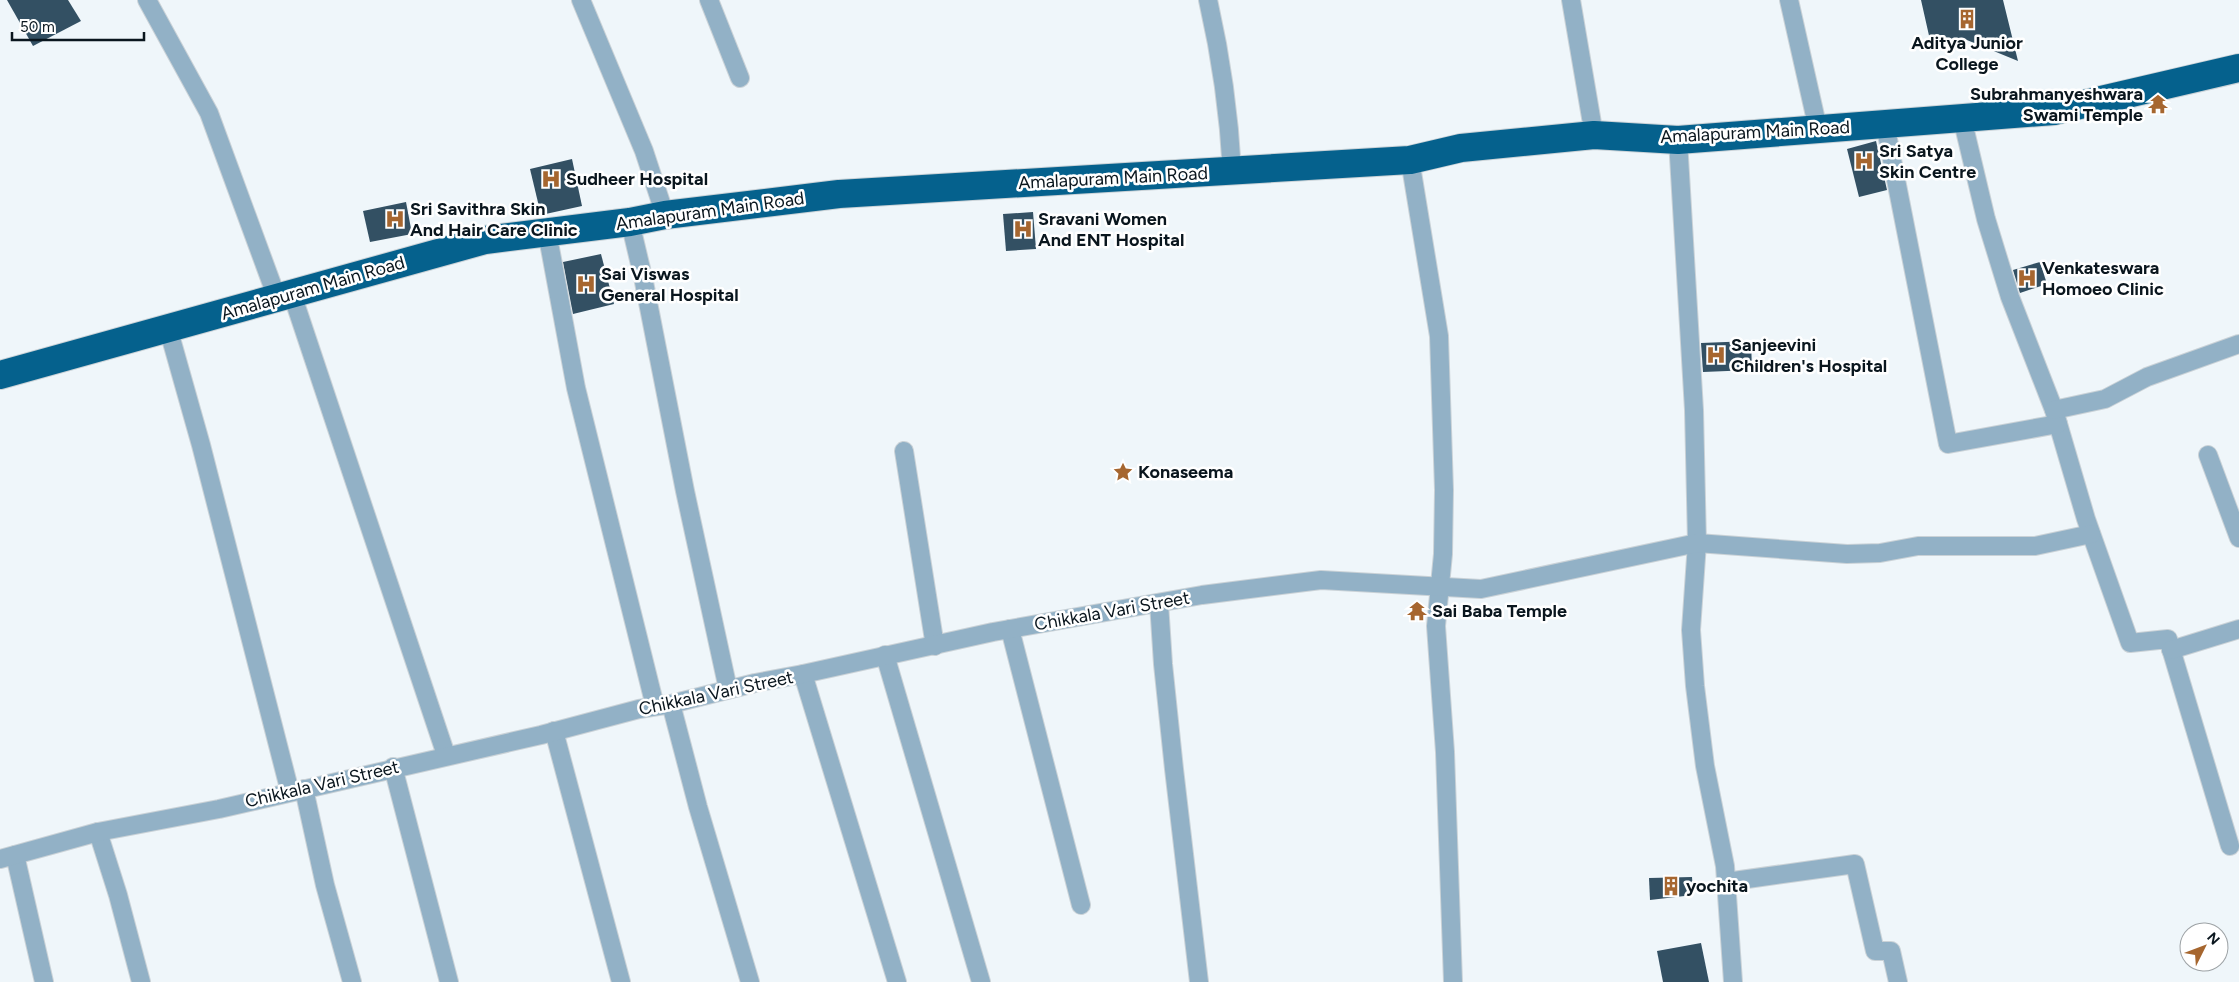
<svg xmlns="http://www.w3.org/2000/svg" width="2239" height="982" font-family="Figtree,sans-serif">
  <style>
    .building { fill: #335063 }
    .lines { fill: none; stroke-linecap: round; stroke-linejoin: round }
    .street-casing { stroke: #cad2d7; stroke-width: 20 }
    .highway-casing { stroke: #cad2d7; stroke-width: 30 }
    .street { stroke: #92b1c6; stroke-width: 18 }
    .highway { stroke: #05618d; stroke-width: 28 }
    .labels { text-anchor: middle; stroke-width: 5; stroke-linejoin: round; paint-order: stroke }
    .poi-label { font-size: 18px; font-weight: bold; fill: #0a161e; stroke: #fff; text-anchor: start }
    .street-label { font-size: 18px; fill: #0a161e; stroke: #fff }
  </style>
  <rect width="100%" height="100%" fill="#eff6fa"/>
  <g class="building">
    <polygon points="7,0 68,0 81,21 33,46"/>
    <polygon points="1921,0 2003,0 2018,61 1962,38 1930,40"/>
    <polygon points="1876,141 1887,190 1859,197 1847,149"/>
    <polygon points="572,159 582,206 541,215 530,169"/>
    <polygon points="406,202 412,234 370,242 363,211"/>
    <polygon points="1033,212 1036,249 1006,251 1003,214"/>
    <polygon points="601,254 614,304 573,314 563,262"/>
    <polygon points="2040,262 2047,284 2020,293 2013,270"/>
    <polygon points="1751,341 1752,370 1703,372 1701,343"/>
    <polygon points="1692,877 1693,895 1650,900 1649,878"/>
    <polygon points="1701,943 1709,982 1663,982 1657,951"/>
  </g>
  <g class="lines">
    <defs>
      <g id="street">
        <polyline points="147,0 209,113 277,298"/>
        <polyline points="581,0 644,151 665,215"/>
        <polyline points="709,0 740,78"/>
        <path d="M1208 0C1221 57 1229 113 1232 171"/>
        <polyline points="1571,0 1594,135"/>
        <polyline points="1789,0 1818,129"/>
        <polyline points="1962,118 1986,219 2010,297 2054,410 2086,519 2130,643 2168,639 2230,846"/>
        <polyline points="1885,124 1948,444 2058,424"/>
        <polyline points="1678,140 1694,410 1697,543 1691,630 1695,686 1705,766 1725,866 1733,982"/>
        <polyline points="1410,160 1439,336 1444,490 1443,554 1436,626 1445,752 1453,982"/>
        <polyline points="630,222 643,277 685,491 728,689"/>
        <polyline points="547,232 576,388 655,706"/>
        <polyline points="292,294 446,755"/>
        <polyline points="168,328 201,445 290,792"/>
        <polyline points="2054,410 2105,399 2147,377 2239,344"/>
        <polyline points="904,451 935,646"/>
        <polyline points="2208,455 2239,538"/>
        <polyline points="1159,603 1163,664 1174,769 1199,982"/>
        <polyline points="1010,629 1081,905"/>
        <polyline points="2171,650 2239,629"/>
        <polyline points="885,655 981,982"/>
        <polyline points="803,674 897,982"/>
        <polyline points="671,704 698,807 750,982"/>
        <polyline points="554,731 621,982"/>
        <polyline points="393,767 449,982"/>
        <polyline points="304,789 325,885 352,982"/>
        <polyline points="98,832 118,895 141,982"/>
        <polyline points="15,855 44,982"/>
        <polyline points="0,859 98,832 219,809 541,735 639,709 671,704 755,683 803,674 993,632 1202,595 1321,580 1481,589 1697,543 1847,554 1880,553 1918,546 2035,546 2091,534"/>
        <polyline points="1726,882 1855,864 1875,951 1891,951 1898,982"/>
      </g>
      <polyline id="highway" points="0,375 485,240 630,222 665,215 839,194 1410,160 1461,148 1594,135 1678,140 2054,111 2239,68"/>
    </defs>
    <use href="#street" class="street-casing"/>
    <use href="#highway" class="highway-casing"/>
    <use href="#street" class="street"/>
    <use href="#highway" class="highway"/>
  </g>
  <defs>
    <symbol id="building-bare" viewBox="-9 -9 18 18"><path d="M-4-6H4V6H1V3H-1V6H-4ZM-2.5-4.3h1.7v1.8h-1.7ZM.8-4.3h1.7v1.8H.8ZM-2.5-1h1.7V.8h-1.7ZM.8-1h1.7V.8H.8Z" fill="#a6662f" stroke="#fff" stroke-width="2.5" paint-order="stroke"/></symbol>
    <symbol id="temple-bare" viewBox="-9 -9 18 18"><path d="M0-6L5-2H3V0L6.5 2.5H4V6H1.5V3h-3V6H-4V2.5H-6.5L-3 0V-2H-5Z" fill="#a6662f" stroke="#fff" stroke-width="2.5" paint-order="stroke"/></symbol>
    <symbol id="hospital-bare" viewBox="-9 -9 18 18"><path d="M-5-5h3v3.5h4V-5h3V5h-3V1.5h-4V5h-3Z" fill="#a6662f" stroke="#fff" stroke-width="2.5" paint-order="stroke"/></symbol>
    <symbol id="sight-bare" viewBox="-9 -9 18 18"><path d="M0-6L1.8-2.2L6-1.7L2.9 1.2L3.7 5.4L0 3.3L-3.7 5.4L-2.9 1.2L-6-1.7L-1.8-2.2Z" fill="#a6662f" stroke="#fff" stroke-width="2.5" paint-order="stroke"/></symbol>
  </defs>
  <g fill-rule="evenodd">
    <use href="#building-bare" x="1953" y="5" width="28" height="28"/>
    <use href="#temple-bare" x="2144" y="90" width="28" height="28"/>
    <use href="#hospital-bare" x="1850" y="147" width="28" height="28"/>
    <use href="#hospital-bare" x="537" y="165" width="28" height="28"/>
    <use href="#hospital-bare" x="381" y="205" width="28" height="28"/>
    <use href="#hospital-bare" x="1009" y="215" width="28" height="28"/>
    <use href="#hospital-bare" x="2013" y="264" width="28" height="28"/>
    <use href="#hospital-bare" x="572" y="270" width="28" height="28"/>
    <use href="#hospital-bare" x="1702" y="341" width="28" height="28"/>
    <use href="#sight-bare" x="1109" y="458" width="28" height="28"/>
    <use href="#temple-bare" x="1403" y="597" width="28" height="28"/>
    <use href="#building-bare" x="1657" y="872" width="28" height="28"/>
  </g>
  <g class="labels">
    <g class="poi-label">
      <text x="1967" y="49" text-anchor="middle">Aditya Junior<tspan x="1967" dy="21">College</tspan></text>
      <text x="2143" y="100" text-anchor="end">Subrahmanyeshwara<tspan x="2143" dy="21">Swami Temple</tspan></text>
      <text x="1879" y="157">Sri Satya<tspan x="1879" dy="21">Skin Centre</tspan></text>
      <text x="566" y="185">Sudheer Hospital</text>
      <text x="410" y="215">Sri Savithra Skin<tspan x="410" dy="21">And Hair Care Clinic</tspan></text>
      <text x="1038" y="225">Sravani Women<tspan x="1038" dy="21">And ENT Hospital</tspan></text>
      <text x="2042" y="274">Venkateswara<tspan x="2042" dy="21">Homoeo Clinic</tspan></text>
      <text x="601" y="280">Sai Viswas<tspan x="601" dy="21">General Hospital</tspan></text>
      <text x="1731" y="351">Sanjeevini<tspan x="1731" dy="21">Children's Hospital</tspan></text>
      <text x="1138" y="478">Konaseema</text>
      <text x="1432" y="617">Sai Baba Temple</text>
      <text x="1686" y="892">yochita</text>
    </g>
    <g class="street-label">
      <text transform="translate(1755 132) rotate(-3)" y="6">Amalapuram Main Road</text>
      <text transform="translate(1113 178) rotate(-3)" y="6">Amalapuram Main Road</text>
      <text transform="translate(710 211) rotate(-8)" y="6">Amalapuram Main Road</text>
      <text transform="translate(313 288) rotate(-16)" y="6">Amalapuram Main Road</text>
      <text transform="translate(1112 611) rotate(-10)" y="6">Chikkala Vari Street</text>
      <text transform="translate(716 693) rotate(-12)" y="6">Chikkala Vari Street</text>
      <text transform="translate(322 784) rotate(-13)" y="6">Chikkala Vari Street</text>
    </g>
  </g>
  <g transform="translate(2204 947) rotate(48)"><circle r="24" fill="#ffffff" stroke="#9da2a5"/>
  <path d="M0-4L9 19L0 12L-9 19Z" fill="#a6662f"/>
  <text y="-8" font-size="14" font-weight="bold" text-anchor="middle" fill="#0a161e">N</text>
  </g>
  <path d="M12 32v8h132v-8" fill="none" stroke="#0a161e" stroke-width="2.5"/>
  <text x="20" y="32" font-size="15" fill="#0a161e" stroke="#ffffff" stroke-width="4" paint-order="stroke">50 m</text>
</svg>
